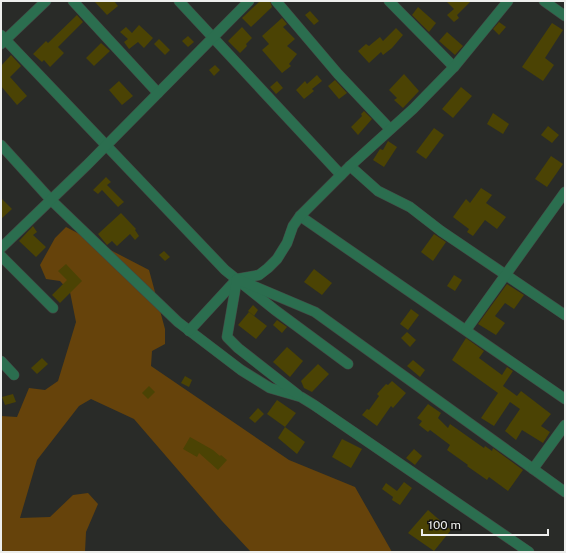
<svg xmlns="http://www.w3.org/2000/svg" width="566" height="553" font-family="'Public Sans',sans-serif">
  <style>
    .green { fill: #66430b }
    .building { fill: #4b4304 }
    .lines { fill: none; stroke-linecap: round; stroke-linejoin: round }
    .minor-casing { stroke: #444643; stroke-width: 11 }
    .minor { stroke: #2b6e4f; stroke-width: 10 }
  </style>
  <rect width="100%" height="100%" fill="#292b28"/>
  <polygon class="green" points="66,227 149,270 165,329 165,344 152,351 151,366 289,460 355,487 392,552 251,552 222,521 134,419 91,399 79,406 37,460 20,518 50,517 73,495 88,493 98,504 86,532 85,552 4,552 1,548 1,416 17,417 29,388 45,390 58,381 76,322 70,292 60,281 46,279 40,265 55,238"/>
  <g class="building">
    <polygon points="94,1 114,1 118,6 107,15"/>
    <polygon points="260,1 270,1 272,7 251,27 242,18"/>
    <polygon points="446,1 471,1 457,15 459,18 454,22 447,15 454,9"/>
    <polygon points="418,7 436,23 429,32 412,15"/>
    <polygon points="310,11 319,21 314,25 305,15"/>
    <polygon points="77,15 83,22 58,47 64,53 50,67 44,60 42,62 33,54 46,41 48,43"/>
    <polygon points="282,18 287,24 283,27 295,39 287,46 297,54 289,64 291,66 282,73 262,50 269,44 262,36"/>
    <polygon points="499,22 506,27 499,35 493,29"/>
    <polygon points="552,23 563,30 545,58 554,65 543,81 522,67"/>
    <polygon points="139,25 153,38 144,48 138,42 129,49 124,42 128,39 120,32 126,27 132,33"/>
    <polygon points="242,27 252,38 246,44 247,46 240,53 228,41"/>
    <polygon points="396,28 403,35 392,48 383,55 381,52 369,63 358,51 366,44 369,46 380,37 383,41"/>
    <polygon points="447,32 463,46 455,55 439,41"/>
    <polygon points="188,36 194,42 188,47 182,41"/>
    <polygon points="159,39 170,50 165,55 154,44"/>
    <polygon points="101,43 110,51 94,66 86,58"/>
    <polygon points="11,55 21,66 10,77 27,96 17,105 1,86 1,66"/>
    <polygon points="215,65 220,70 214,76 209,70"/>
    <polygon points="404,74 419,91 403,108 394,100 397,98 389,90"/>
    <polygon points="317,75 322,81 312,89 314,91 304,99 296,90 305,81 307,84"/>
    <polygon points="335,80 347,93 339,99 328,86"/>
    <polygon points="119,81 133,96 122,105 109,90"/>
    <polygon points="277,81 283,88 276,94 270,87"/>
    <polygon points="461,87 472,96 453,118 442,109"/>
    <polygon points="364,111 372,119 358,135 351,127 362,116 361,114"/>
    <polygon points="493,113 509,124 503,134 487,124"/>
    <polygon points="548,126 559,135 552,143 541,135"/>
    <polygon points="434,128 444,135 426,159 416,152"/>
    <polygon points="388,141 397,147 384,167 373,160 380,149 383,150"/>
    <polygon points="551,156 563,164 547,187 535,179"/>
    <polygon points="106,177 111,182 107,185 124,202 118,207 102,190 98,194 93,190"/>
    <polygon points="481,188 492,195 486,203 506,217 497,229 485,220 473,236 467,232 469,229 453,217 466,199 470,203"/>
    <polygon points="1,198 12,209 1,219"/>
    <polygon points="121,213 136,229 135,230 139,236 135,240 130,234 117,246 112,241 107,245 98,234"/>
    <polygon points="33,226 37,232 33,235 46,247 36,257 19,241"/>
    <polygon points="434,234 446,242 433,261 421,252"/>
    <polygon points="164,251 170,257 165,261 159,255"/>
    <polygon points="66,264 82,281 60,303 52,295 67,280 58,271"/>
    <polygon points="314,269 332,283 322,295 304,282"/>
    <polygon points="454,275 462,280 455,291 447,286"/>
    <polygon points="507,284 524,295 514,309 505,303 495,316 505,323 496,335 478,324"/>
    <polygon points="253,305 258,310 254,316 248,311"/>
    <polygon points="411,309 419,315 408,330 400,324"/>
    <polygon points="249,312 267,326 256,339 238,325"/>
    <polygon points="277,320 287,327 282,333 273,325"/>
    <polygon points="407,332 416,340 410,347 401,338"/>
    <polygon points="466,338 484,351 479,358 502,375 507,367 513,371 503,386 517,396 521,391 551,414 541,426 550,432 543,443 522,430 516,440 505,431 520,409 510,402 494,426 481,418 498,393 452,360"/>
    <polygon points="287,347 303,361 290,377 273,362"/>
    <polygon points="42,358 48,364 37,374 31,368"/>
    <polygon points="413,360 425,370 420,377 407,366"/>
    <polygon points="318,364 329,374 312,392 304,388 301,381"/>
    <polygon points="185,376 192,380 189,387 181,383"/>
    <polygon points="392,381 406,393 393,408 391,406 377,426 362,415 367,409 369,410 379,396 377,394 386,384 388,385"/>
    <polygon points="149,386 155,392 148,399 142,393"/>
    <polygon points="13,394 16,402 5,405 2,397"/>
    <polygon points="277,400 296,413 285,427 267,414"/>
    <polygon points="428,404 441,413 438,418 448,428 450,424 484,448 485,446 492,451 493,448 523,470 508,491 489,477 487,480 467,466 468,465 447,450 450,445 430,430 428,432 419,425 422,421 417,418"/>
    <polygon points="258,408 264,414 255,423 249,418"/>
    <polygon points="285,427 305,442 297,454 278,438"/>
    <polygon points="190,437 213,450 220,456 221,455 227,460 218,470 199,453 197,457 183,449"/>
    <polygon points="342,439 362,449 351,468 332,457"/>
    <polygon points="414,449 422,456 415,465 406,458"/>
    <polygon points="404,482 412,488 400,505 392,500 393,497 382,489 386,483 397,491"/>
    <polygon points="428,510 451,530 434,551 408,533"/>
  </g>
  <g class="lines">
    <defs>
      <g id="minor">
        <polyline points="73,1 158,93"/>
        <polyline points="179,1 341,175"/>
        <polyline points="276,1 338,74 390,129"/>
        <polyline points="389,1 454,67"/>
        <polyline points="544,1 565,16"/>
        <polyline points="1,35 225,270 275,310 348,364"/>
        <polyline points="1,44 46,1"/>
        <polyline points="1,145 51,200 178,322 241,370 270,388 301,397 314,405 529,552"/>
        <polyline points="350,166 378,191 410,207 441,231 565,315"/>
        <polyline points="300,216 565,399"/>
        <polyline points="1,248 87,165 249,1"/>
        <polyline points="1,256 53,308"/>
        <polyline points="466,330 565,192"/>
        <polyline points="189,331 237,279 259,275 268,268 277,259 287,243 293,226 300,216 350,166 413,109 454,67 508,1"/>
        <polyline points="1,361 14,375"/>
        <polyline points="298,395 238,348 227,337 237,279 315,312 565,492"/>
        <polyline points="533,469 565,425"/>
      </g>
    </defs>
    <use href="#minor" class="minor-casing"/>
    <use href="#minor" class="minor"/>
  </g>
  <rect width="566" height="553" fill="none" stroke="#edeeec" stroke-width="4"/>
  <path d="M422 529v6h126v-6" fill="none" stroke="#edeeec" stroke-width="2"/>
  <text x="428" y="529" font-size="12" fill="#edeeec" stroke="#131312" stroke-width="3" paint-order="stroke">100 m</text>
</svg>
